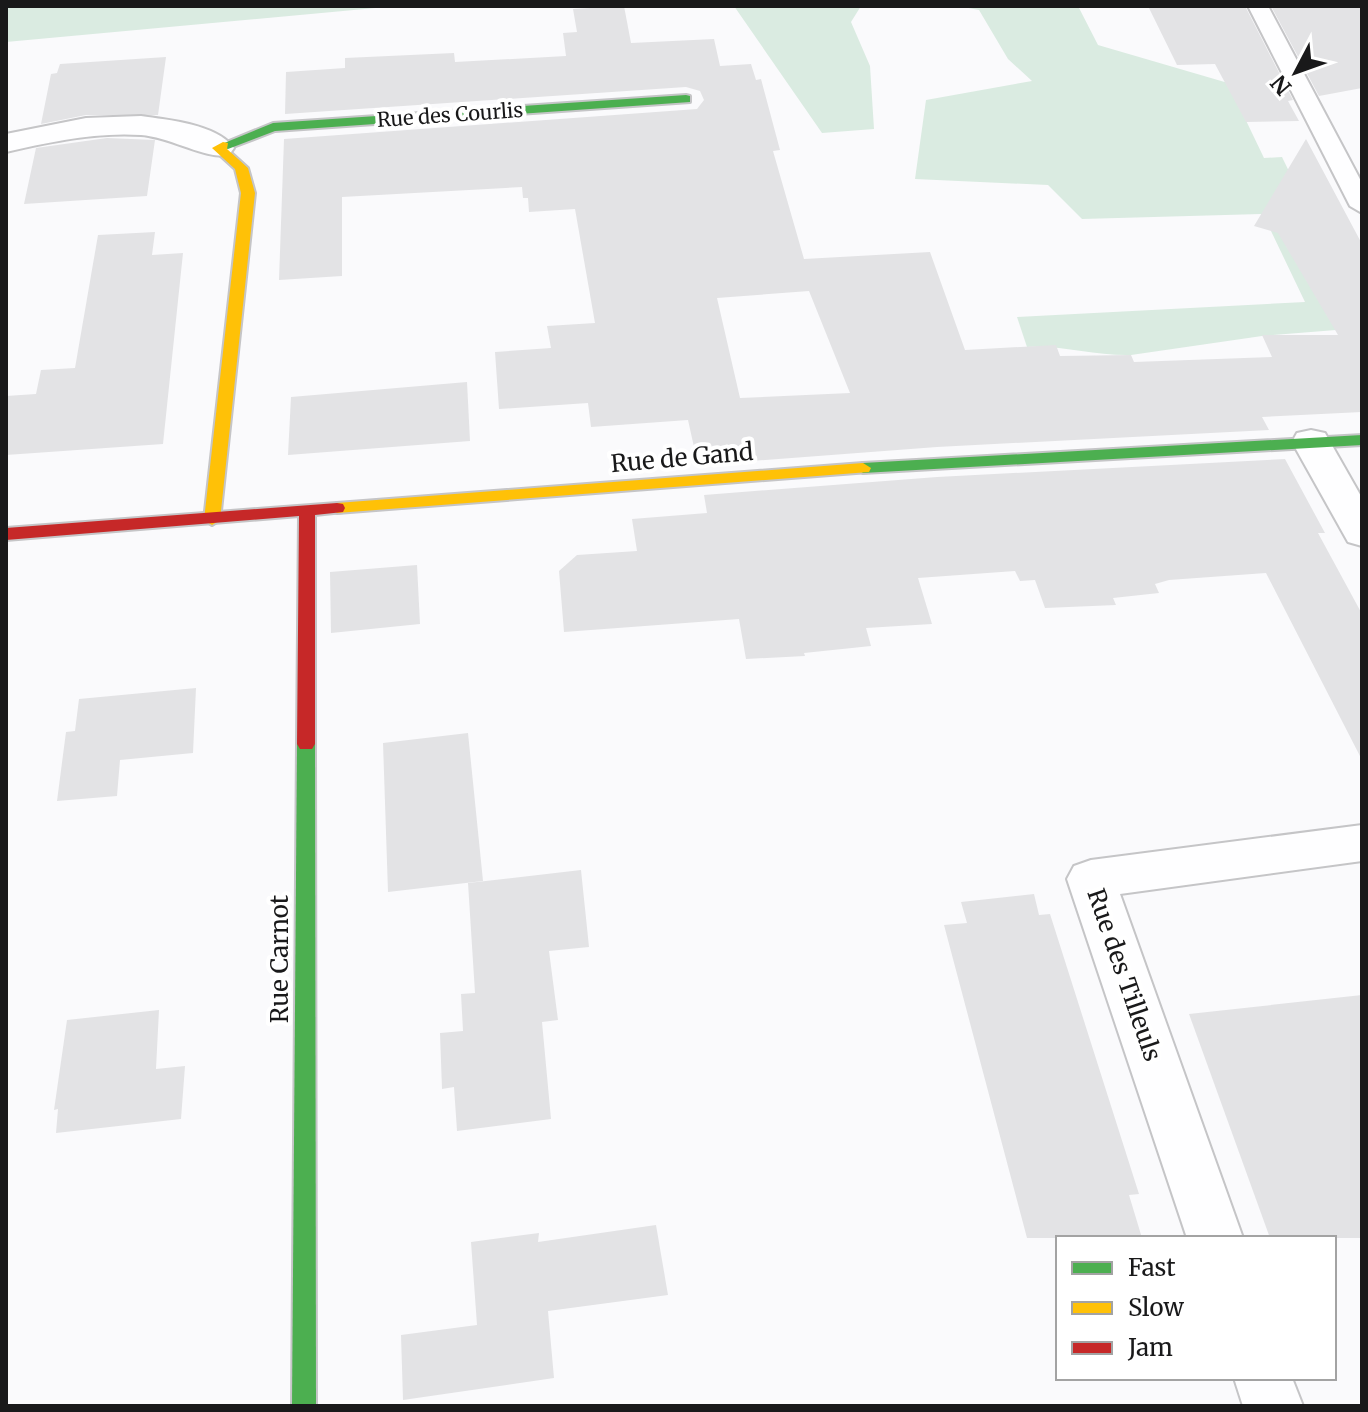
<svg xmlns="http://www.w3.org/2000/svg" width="1368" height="1412" font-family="Merriweather,serif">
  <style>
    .green { fill: #daebe1 }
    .building { fill: #e3e3e5; fill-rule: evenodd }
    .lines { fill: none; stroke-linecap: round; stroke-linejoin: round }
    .lane-casing { stroke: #c5c5c7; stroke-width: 4 }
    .street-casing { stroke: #c5c5c7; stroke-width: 4 }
    .fast-casing { stroke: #c5c5c7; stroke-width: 4 }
    .slow-casing { stroke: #c5c5c7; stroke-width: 4 }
    .jam-casing { stroke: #c5c5c7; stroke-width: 4 }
    .lane { fill: #fefeff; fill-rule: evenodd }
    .street { fill: #fefeff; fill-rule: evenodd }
    .fast { fill: #4caf50; fill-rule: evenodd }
    .slow { fill: #ffc107; fill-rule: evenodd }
    .jam { fill: #c62828; fill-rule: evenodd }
    .labels { text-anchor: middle; stroke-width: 8; stroke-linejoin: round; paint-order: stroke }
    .far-street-label { font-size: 20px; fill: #19191a; stroke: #fff }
    .street-label { font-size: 24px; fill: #19191a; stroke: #fff }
  </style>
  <rect width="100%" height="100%" fill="#fafafc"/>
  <g class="green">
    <polygon points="6,6 397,6 6,42"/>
    <polygon points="734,6 861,6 851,22 870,66 874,129 822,133"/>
    <path d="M958 6H1078L1098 45 1228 83 1264 158 1282 157 1359 315 1336 330 1262 336 1131 355C1096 356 1063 345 1027 347L1017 317 1305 302 1271 231 1277 219 1261 214 1082 219 1048 185 915 179 926 100 1032 81 1008 59 979 10Z"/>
  </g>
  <g class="building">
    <path d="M624 6 631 43 714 39 720 66 751 64 756 80 761 79 780 150 773 151 804 259 930 252 965 350 1056 345 1060 356 1131 355 1134 362 1272 357 1262 335H1338L1278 233 1254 226 1306 139 1362 244V412L1262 417 1269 430 937 447 698 465 688 420 591 427 588 403 499 409 495 352 551 348 547 326 595 323 575 209 529 212 528 198H523L522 187 342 197V276L279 280 284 139 697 109 704 100 700 91 686 87 285 114 286 72 345 68V58L454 53 455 62 566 56 563 33 577 32 573 9ZM809 291 850 393 740 398 717 298Z"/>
    <polygon points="1148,6 1245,6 1293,100 1288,101 1299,121 1246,122 1215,64 1177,65"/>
    <polygon points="1271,6 1362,6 1362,88 1319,96"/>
    <polygon points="166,57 158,115 86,115 41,124 51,74 57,73 60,64"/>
    <polygon points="107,138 155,140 147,196 24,204 36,148"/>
    <polygon points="155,232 152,255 183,253 163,444 6,455 6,396 36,394 41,370 75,368 98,235"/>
    <polygon points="467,382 470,441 288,455 291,397"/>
    <polygon points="1285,459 1325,533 1318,533 1362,614 1362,760 1266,573 1169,580 1155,584 1159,593 1113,598 1116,605 1045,608 1035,580 1020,581 1015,571 918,578 932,624 866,628 871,646 804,653 805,656 746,659 739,619 564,632 559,571 577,555 637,551 632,519 707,513 704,495 937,477"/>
    <polygon points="417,565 420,624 331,633 330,572"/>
    <polygon points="196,688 193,753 120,760 117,796 57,801 66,732 75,731 79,699"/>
    <polygon points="468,733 483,881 388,892 383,743"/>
    <polygon points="581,870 589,947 549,951 558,1020 542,1022 551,1119 457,1131 454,1087 442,1089 440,1033 463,1031 461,994 475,993 468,883"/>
    <polygon points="1034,894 1039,915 1050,914 1139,1194 1129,1195 1142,1238 1027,1238 944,925 967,923 961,902"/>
    <polygon points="1362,995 1362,1238 1270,1238 1189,1014"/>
    <polygon points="159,1010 156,1069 185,1066 181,1119 56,1133 58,1109 54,1110 67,1020"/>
    <polygon points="656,1225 668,1295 548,1311 554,1378 403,1400 401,1335 477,1325 471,1242 539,1233 538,1242"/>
  </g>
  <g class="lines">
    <defs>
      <polygon id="lane" points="1248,6 1268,6 1362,183 1362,213 1350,206"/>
      <g id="street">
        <path d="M141 116C168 120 217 124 234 148L229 155C207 160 170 137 141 135 95 132 50 142 6 152V134L86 118Z"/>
        <polygon points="1311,430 1325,433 1362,498 1362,546 1348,542 1292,442 1297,433"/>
        <polygon points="1362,825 1362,861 1120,894 1243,1238 1187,1238 1067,879 1074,866 1091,860"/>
        <polygon points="1234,1378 1292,1378 1303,1406 1243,1406"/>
      </g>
      <g id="fast">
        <polygon points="686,95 690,96 690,102 275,131 228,149 217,146 273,123"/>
        <polygon points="1362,435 1362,445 863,473 855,468 863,463"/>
        <polygon points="306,737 312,739 315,744 316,1406 292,1406 297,744 300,739"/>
      </g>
      <g id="slow">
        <polygon points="223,142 228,143 227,149 248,168 255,193 220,520 212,525 204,520 241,193 235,169 212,148"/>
        <polygon points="863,463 871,468 869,472 337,513 329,508 337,503"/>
      </g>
      <polygon id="jam" points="337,503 343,504 345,508 343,512 315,515 315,744 312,749 300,749 297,744 299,516 6,540 6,528"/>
    </defs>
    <use href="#lane" class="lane-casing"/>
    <use href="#street" class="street-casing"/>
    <use href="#fast" class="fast-casing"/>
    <use href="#slow" class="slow-casing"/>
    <use href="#jam" class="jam-casing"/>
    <use href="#lane" class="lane"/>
    <use href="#street" class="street"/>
    <use href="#fast" class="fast"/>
    <use href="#slow" class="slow"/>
    <use href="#jam" class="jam"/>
  </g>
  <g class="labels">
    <g class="far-street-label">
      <text transform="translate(450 115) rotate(-4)" y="7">Rue des Courlis</text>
    </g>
    <g class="street-label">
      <text transform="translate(682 458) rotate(-5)" y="8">Rue de Gand</text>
      <text transform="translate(280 959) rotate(-90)" y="8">Rue Carnot</text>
      <text transform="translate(1124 975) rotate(71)" y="8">Rue des Tilleuls</text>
    </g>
  </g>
  <rect width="1368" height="1412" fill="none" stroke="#19191a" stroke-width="16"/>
  <rect x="1056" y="1236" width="280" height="144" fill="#ffffff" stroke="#a3a3a3" stroke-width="2"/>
  <rect x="1072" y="1262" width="40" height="12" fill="#4caf50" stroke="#a3a3a3" stroke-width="2"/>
  <text x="1128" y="1276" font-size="24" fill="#19191a">Fast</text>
  <rect x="1072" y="1302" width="40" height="12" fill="#ffc107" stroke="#a3a3a3" stroke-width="2"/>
  <text x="1128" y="1316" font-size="24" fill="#19191a">Slow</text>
  <rect x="1072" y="1342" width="40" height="12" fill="#c62828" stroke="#a3a3a3" stroke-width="2"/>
  <text x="1128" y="1356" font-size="24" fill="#19191a">Jam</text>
  <g transform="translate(1296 72) rotate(229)" stroke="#ffffff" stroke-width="6" paint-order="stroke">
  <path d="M0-6L14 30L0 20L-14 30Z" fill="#19191a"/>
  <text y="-12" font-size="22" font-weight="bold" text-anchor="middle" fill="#19191a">N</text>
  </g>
</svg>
